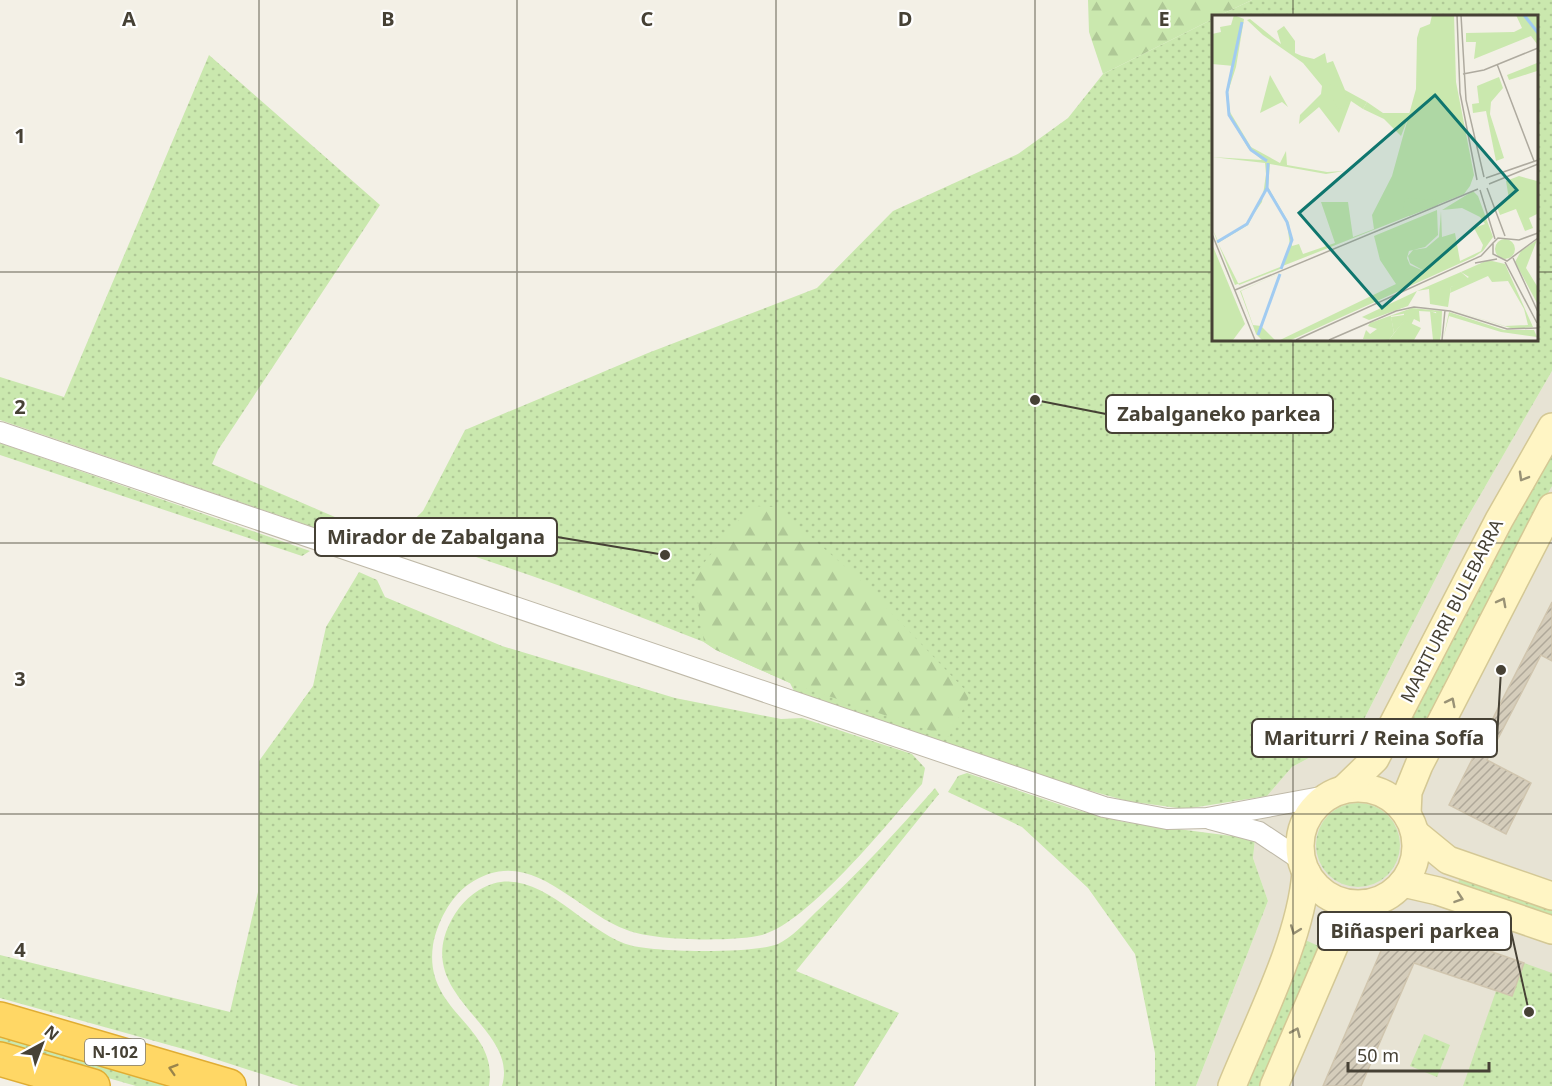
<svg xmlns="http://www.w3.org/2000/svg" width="1552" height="1086" font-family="'Noto Sans',sans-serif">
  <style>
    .residential { fill: #e7e3d4 }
    .green { fill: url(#green-dots) }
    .forest { fill: url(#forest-firs) }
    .building { fill: url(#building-hatch); stroke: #d0c5ae; stroke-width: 1.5 }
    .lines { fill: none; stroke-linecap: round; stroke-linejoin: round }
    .street-casing { stroke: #bfb9a8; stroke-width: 22 }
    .secondary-casing { stroke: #d4c895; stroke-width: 30 }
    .highway-casing { stroke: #e0ad33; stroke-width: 36 }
    .street { stroke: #fff; stroke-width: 20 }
    .secondary { stroke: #fff5c4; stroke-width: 27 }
    .highway { stroke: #ffd765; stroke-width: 33 }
    .oneway { stroke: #999275 }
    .oneway2 { stroke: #99844b }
    .grid { fill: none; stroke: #464135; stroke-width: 1.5; stroke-opacity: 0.55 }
    .labels { text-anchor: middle; stroke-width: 4.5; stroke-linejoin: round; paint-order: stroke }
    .shield { fill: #fff; stroke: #7e7a72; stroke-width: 1.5 }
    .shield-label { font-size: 16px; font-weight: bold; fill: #464135 }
    .street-label { font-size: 18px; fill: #464135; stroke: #fff }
    .inset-river { fill: none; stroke: #a1cbf1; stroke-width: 3 }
    .inset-road { fill: none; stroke: #aeaa9f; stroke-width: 1.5 }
    .view { fill: #0f766e; fill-opacity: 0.15; stroke: #0f766e; stroke-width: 3 }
    .inset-edge { fill: none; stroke: #464135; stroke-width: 3 }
    .grid-label { font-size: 20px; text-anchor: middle; font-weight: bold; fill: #464135; stroke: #fff; stroke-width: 4.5; stroke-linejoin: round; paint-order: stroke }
    .leader { fill: none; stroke: #464135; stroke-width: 2 }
    .callout-dot { fill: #464135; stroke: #fff; stroke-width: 2 }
    .callout { fill: #fff; stroke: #464135; stroke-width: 2 }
    .callout-label { font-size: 20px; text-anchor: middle; font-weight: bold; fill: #464135 }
  </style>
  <defs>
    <pattern id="green-dots" width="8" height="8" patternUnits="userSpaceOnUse" patternTransform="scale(1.5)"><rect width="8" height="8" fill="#cae8ae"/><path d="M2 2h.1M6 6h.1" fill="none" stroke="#afc896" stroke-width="1.8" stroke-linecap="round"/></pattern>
    <pattern id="forest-firs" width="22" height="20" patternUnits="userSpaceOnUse" patternTransform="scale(1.5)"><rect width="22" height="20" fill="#cae8ae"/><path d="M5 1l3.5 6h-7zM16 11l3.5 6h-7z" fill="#afc896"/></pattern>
    <pattern id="building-hatch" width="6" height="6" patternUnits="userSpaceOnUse" patternTransform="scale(1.5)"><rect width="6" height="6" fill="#d5cdbb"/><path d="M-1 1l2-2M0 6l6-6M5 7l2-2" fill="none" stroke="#afa899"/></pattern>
  </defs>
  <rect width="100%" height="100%" fill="#f3f0e6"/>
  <polygon class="residential" points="1552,371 1552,1086 1196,1086 1268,901 1253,858 1255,839 1267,796 1292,767 1320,752 1354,739 1463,525"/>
  <g class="green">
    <path d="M1252 0H1552V371L1463 525 1354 739 1320 752 1292 767 1267 796 1185 809 1127 801 1048 779 794 691 790 683 716 650 704 642C637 616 571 588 503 566 465 553 428 541 387 539L380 550 0 420V377L64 397 209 55 380 205 218 450 212 464 372 533H400L423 511 465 430 648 353 817 288 893 211 1018 154 1068 118 1103 74 1213 19V339H1536V16H1218Z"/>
    <polygon points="0,443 310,551 302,556 0,455"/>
    <polygon points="1552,447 1552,486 1518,547 1416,753 1397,745"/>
    <path d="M359 572 377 580 385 597 502 646 675 698 781 719 802 718 912 754 925 768 922 784C888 823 809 922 762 935 733 942 654 941 627 930 574 911 530 842 469 884 450 897 437 923 433 945 423 1013 499 1025 489 1086H299L187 1050 0 998V955L230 1012 258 892 259 761 313 686 326 627Z"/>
    <polygon points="967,773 1073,809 1124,822 1255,839 1253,858 1268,901 1196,1086 1155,1086 1155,1053 1135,954 1088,888 1022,827 948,792 958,776"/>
    <path d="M935 788 939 794 796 971 899 1013 854 1086H502C519 1029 422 1000 446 932 453 914 463 900 479 890 535 856 582 934 633 946 660 952 752 954 778 944 791 938 805 923 816 912 859 873 897 831 935 788Z"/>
    <circle cx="1358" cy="845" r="42"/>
    <polygon points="1461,874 1552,905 1552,920 1457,886"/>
    <polygon points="1303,939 1323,948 1267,1086 1244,1086"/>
    <polygon points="1524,963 1552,973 1552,1086 1463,1086 1496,991 1512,996"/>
    <polygon points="0,1034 181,1086 136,1086 0,1047"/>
    <polygon points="1424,1034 1450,1045 1437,1077 1410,1066"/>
  </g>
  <g class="forest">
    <polygon points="1088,0 1252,0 1218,16 1213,16 1213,19 1103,74 1089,32"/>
    <polygon points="750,506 776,507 856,576 970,695 949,737 790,683 716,650 704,642 694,575"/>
  </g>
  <g class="building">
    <polygon points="1552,602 1552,661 1541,655 1487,760 1531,783 1506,834 1449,805"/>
    <polygon points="1424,928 1524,963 1512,996 1414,963 1361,1086 1323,1086 1383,946"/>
  </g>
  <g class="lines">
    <defs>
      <g id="street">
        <polyline points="0,432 1104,807 1167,819 1207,818 1326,796"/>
        <polyline points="1210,819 1259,832 1301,860"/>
      </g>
      <g id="secondary">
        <circle cx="1358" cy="846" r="58"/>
        <polyline points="1344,789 1375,759 1499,520 1552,427"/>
        <polyline points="1407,814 1408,792 1419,765 1552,507"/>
        <polyline points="1415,833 1448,860 1552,896"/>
        <polyline points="1403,883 1438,891 1552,930"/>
        <path d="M1232 1086C1258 1022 1301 940 1306 872"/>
        <polyline points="1274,1086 1335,944 1344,927 1364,904"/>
      </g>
      <g id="highway">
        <polyline points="0,1019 229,1086"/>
        <polyline points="0,1059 93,1086"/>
      </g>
    </defs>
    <use href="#street" class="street-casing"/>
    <use href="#secondary" class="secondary-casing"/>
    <use href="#highway" class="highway-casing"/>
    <use href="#street" class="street"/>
    <use href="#secondary" class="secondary"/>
    <use href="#highway" class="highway"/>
  </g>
  <defs><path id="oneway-chevron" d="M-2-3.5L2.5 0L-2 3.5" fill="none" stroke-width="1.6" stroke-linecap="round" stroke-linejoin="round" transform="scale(1.5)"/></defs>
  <g class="oneway">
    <use href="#oneway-chevron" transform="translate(1523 477) rotate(120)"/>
    <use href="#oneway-chevron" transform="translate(1502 602) rotate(-62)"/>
    <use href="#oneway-chevron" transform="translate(1451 702) rotate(-63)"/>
    <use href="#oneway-chevron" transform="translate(1459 898) rotate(19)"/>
    <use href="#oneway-chevron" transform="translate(1295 930) rotate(110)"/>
    <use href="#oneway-chevron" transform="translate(1296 1032) rotate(-66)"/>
  </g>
  <use class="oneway2" href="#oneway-chevron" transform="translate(173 1069) rotate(-163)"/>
  <path class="grid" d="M259 0V1086M517 0V1086M776 0V1086M1035 0V1086M1293 0V16M0 272H1213M1536 272H1552M1293 339V1086M0 543H1552M0 814H1552"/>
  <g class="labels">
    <rect class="shield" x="85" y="1039" width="60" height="26" rx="4.5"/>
    <g class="shield-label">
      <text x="115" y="1058">N-102</text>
    </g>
    <g class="street-label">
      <text transform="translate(1452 611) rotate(-63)" y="6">MARITURRI BULEBARRA</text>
    </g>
  </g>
  <g transform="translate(1212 15)">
    <rect width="326" height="326" fill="#f3f0e6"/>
    <path d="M22 0 32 4 24 52 16 77 18 97 39 132 68 148 74 136 75 150 115 157 132 156 114 159 58 149 56 172 77 208 80 231 87 229 91 239 123 228 109 187H136L141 222 162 214 160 200 180 161 204 74 205 23 208 13 218 9 220 0H242L244 67 262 160 258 171 252 179 23 270 0 213 6 226 35 209 50 187 54 159 53 148 0 142 50 145 36 133 16 99 14 76 22 51 0 49V19L9 17 8 12 19 10ZM55 174 75 208 78 231 68 254 27 270 6 228 36 210ZM304 0 325 1V29L319 21 262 44 264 27H254V18L302 17 310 13ZM38 4 69 29 65 16 72 11 83 26V38L90 41 102 44 113 38 115 48 121 46 133 75 155 87 151 94 139 86 127 118 107 92 87 109 88 100 109 79 110 71 91 48 51 20 35 5ZM325 48V56L297 65 295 60ZM58 60 76 92 70 87 48 98ZM287 62 291 73 279 87 278 99 292 143 284 146 274 96 261 98 260 89 267 88 265 71ZM307 161 325 166V199L317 203 321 213 313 216 304 194 288 200 285 192 297 184 294 166ZM261 176 266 181 281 222 271 236 262 242 79 325H68L184 269 168 245 162 221 225 195 226 220 213 232 197 236 195 243 198 250 214 257 198 248 196 241 201 235 214 233 227 222 229 196 230 222 243 218 248 246 269 236 271 230 262 213 273 209 268 202 250 193 230 195ZM283 234a10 10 0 1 1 20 0a10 10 0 1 1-20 0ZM325 225 314 253 325 271V288L303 247 309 236ZM276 245 293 249 321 312 302 314 236 294 293 311 316 310 312 294 296 266 280 267 276 261 238 278 239 272 257 262 249 257ZM72 256 29 276 41 310 49 311 63 325H50L44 319 28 276ZM205 276 196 291 157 305 150 302ZM200 293 230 296 229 325 224 297 207 296 179 301 182 318 177 325 151 324 154 315 158 319 165 314 156 311 158 308ZM237 297 292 315H322L325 322 289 317 237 301 231 325Z" fill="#cae8ae" fill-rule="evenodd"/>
    <path d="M117 69 131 74 136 86 132 93 126 94 122 87ZM155 87 171 98H198L189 121 172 104 151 94ZM193 183 225 185 226 190 197 201 191 196ZM249 257 258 265 239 272 236 292 218 289 217 274 205 276ZM192 296H207L208 307 202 304 199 310 192 306 182 318 179 302 192 300ZM218 296 229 300 228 325H221Z" fill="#cae8ae"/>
    <path d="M0 229 33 309 21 325H0ZM192 305 209 313 202 325H177Z" fill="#cae8ae"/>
    <path class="inset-river" d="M312 0 326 18M30 7 15 77 17 100 39 135 55 146M56 148 55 173 75 207 80 225 69 254M5 227 35 209 55 173M46 320 68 259"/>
    <path class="inset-road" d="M245 0 248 78 265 165M249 0 254 85 272 162M285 49 322 146M251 59 272 55 326 33M274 163 326 145M277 169 326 149M275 173 293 221M268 175 283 224M326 218 307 225 286 223 281 228V239L295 246 326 223M0 219 43 325M301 243 326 297M293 247 325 308M263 248 285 244M23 275 266 174M84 325 269 241 281 228M117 325 184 296 202 292 238 296 295 314 325 313M230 325 233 295"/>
    <path class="view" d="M223 80 305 175 170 293 87 198Z"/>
    <rect width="326" height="326" class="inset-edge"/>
  </g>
  <g class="grid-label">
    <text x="129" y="26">A</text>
    <text x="388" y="26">B</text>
    <text x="647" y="26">C</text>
    <text x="905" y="26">D</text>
    <text x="1164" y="26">E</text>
    <text x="20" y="143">1</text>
    <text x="20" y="414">2</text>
    <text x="20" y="686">3</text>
    <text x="20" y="957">4</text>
  </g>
  <path class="leader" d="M1035 400L1106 414M665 555L557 537M1501 670L1497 738M1529 1012L1511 931"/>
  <g class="callout-dot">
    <circle cx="1035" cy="400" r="6"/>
    <circle cx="665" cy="555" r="6"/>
    <circle cx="1501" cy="670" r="6"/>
    <circle cx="1529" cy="1012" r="6"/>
  </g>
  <g class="callout">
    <rect x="1106" y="395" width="227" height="38" rx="6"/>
    <rect x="315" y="518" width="242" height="38" rx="6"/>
    <rect x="1252" y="719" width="245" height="38" rx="6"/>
    <rect x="1318" y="912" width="193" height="38" rx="6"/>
  </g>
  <g class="callout-label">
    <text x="1219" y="421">Zabalganeko parkea</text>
    <text x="436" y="544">Mirador de Zabalgana</text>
    <text x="1374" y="745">Mariturri / Reina Sofía</text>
    <text x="1415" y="938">Biñasperi parkea</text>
  </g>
  <g transform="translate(42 1044) rotate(41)" stroke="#ffffff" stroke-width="4.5" paint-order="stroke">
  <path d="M0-4.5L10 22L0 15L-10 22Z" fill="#464135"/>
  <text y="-9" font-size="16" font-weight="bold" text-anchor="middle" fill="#464135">N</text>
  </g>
  <path d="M1348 1062v9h141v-9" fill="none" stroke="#464135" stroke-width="3"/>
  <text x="1357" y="1062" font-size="18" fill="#464135" stroke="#ffffff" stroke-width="4.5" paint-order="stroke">50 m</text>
</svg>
